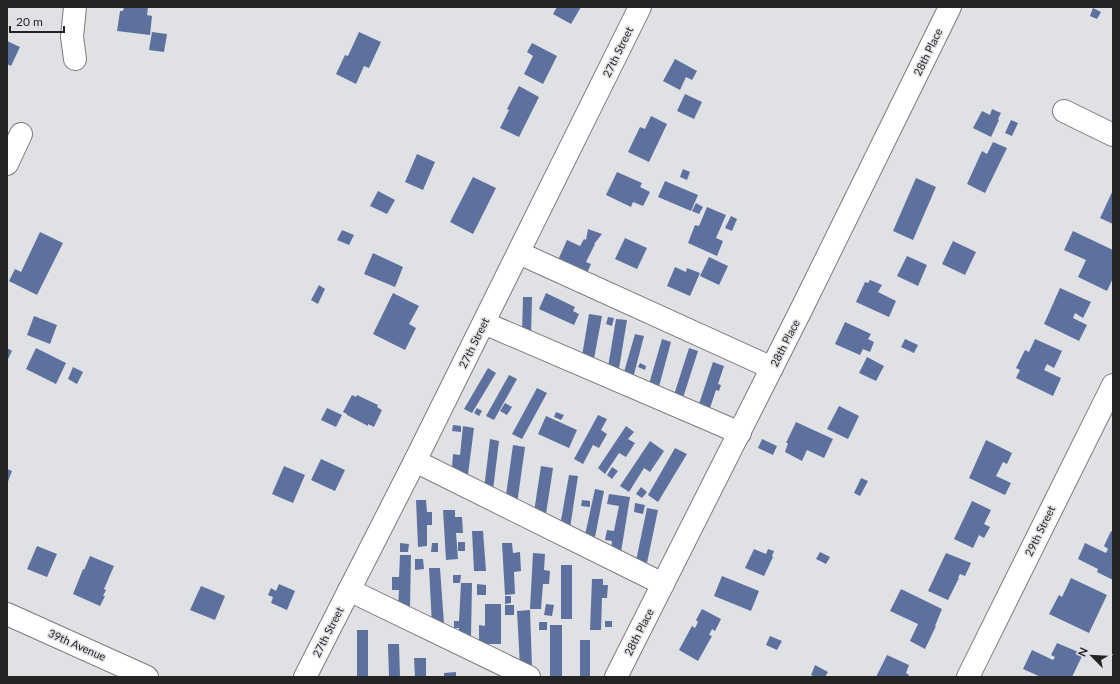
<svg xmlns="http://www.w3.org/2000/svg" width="1120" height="684" font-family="Lato,sans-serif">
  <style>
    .building { fill: #5e719e }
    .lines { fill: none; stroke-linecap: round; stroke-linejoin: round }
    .minor-casing { stroke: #797b7d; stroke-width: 24 }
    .minor { stroke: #fff; stroke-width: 22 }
    .labels { text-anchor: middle; stroke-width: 3; stroke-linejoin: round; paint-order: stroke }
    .street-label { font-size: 11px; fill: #242425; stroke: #e0e1e4 }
  </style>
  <rect width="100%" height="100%" fill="#e0e1e4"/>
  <g class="building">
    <polygon points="124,7 148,7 147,15 152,16 150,35 117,31 120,11 123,11"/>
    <polygon points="557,7 581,7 571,24 553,14"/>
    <polygon points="1093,8 1101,12 1097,19 1090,16"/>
    <polygon points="152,32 167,34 164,52 149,50"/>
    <polygon points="359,32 381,42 369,68 364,66 356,84 336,74 345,55 348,56"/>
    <polygon points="7,41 20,47 11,66 7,64"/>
    <polygon points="532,43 557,56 543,84 524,74 533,56 527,52"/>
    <polygon points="675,59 697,71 692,80 686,77 680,90 663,81"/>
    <polygon points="519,86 539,97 519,137 500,128 509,110 507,109"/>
    <polygon points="685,94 702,102 694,119 677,111"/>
    <polygon points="992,109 1001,113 998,119 999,120 991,137 973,128 982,111 990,115"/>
    <polygon points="651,116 667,124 649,162 628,152 640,127 645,129"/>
    <polygon points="1011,120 1018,123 1012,136 1005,133"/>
    <polygon points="993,142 1007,148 985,193 967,184 982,151 987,154"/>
    <polygon points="417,154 435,162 423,190 405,182"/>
    <polygon points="683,169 690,172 687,180 680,177"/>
    <polygon points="617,172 642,183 640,187 650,192 643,206 633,202 631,207 606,195"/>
    <polygon points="473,177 496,188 473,234 450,222"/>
    <polygon points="916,178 936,187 913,240 893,231"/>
    <polygon points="665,181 698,195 691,211 658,197"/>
    <polygon points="1113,190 1113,224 1100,218"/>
    <polygon points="378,191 395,200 387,214 370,206"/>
    <polygon points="696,203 703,207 699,214 692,211"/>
    <polygon points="707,207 726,215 716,238 723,241 717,256 688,243 695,225 699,226"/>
    <polygon points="731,216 737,219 732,231 725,228"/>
    <polygon points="588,229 602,234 594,244 595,244 586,262 591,264 587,273 558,260 567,240 580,246 584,239 586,240"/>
    <polygon points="342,230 354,235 349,245 337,240"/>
    <polygon points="1073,231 1113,250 1113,268 1112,271 1113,272 1113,278 1107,291 1078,277 1086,260 1064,250"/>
    <polygon points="40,232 63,243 37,295 9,281 15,269 21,272"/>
    <polygon points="625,238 647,248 637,269 615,259"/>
    <polygon points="953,241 976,252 965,275 942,264"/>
    <polygon points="373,253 403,267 395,287 364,274"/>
    <polygon points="907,256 927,265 918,286 897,276"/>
    <polygon points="709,257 728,266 719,285 700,276"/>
    <polygon points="675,267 686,272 687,268 700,273 690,296 667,286"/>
    <polygon points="870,280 882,285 878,292 896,301 889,317 856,302 865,282 868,283"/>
    <polygon points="319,285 325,289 318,304 311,300"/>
    <polygon points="1060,288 1091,302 1083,318 1075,313 1073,318 1087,325 1079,341 1044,324"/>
    <polygon points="393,293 419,306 409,324 416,328 405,350 373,334"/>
    <polygon points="546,293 575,307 573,311 579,314 574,325 539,309"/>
    <polygon points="523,297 532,297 531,335 522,334"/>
    <polygon points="589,314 602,316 593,364 581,362"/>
    <polygon points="34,316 57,325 50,344 27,335"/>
    <polygon points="608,317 614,318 612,326 606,324"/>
    <polygon points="616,319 627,320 618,375 607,373"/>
    <polygon points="845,322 871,334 868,339 874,342 870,352 863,349 860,355 835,344"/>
    <polygon points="635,334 644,336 632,382 622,379"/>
    <polygon points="662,339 671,342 657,394 647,391"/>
    <polygon points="905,339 918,345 914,353 901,347"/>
    <polygon points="1035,339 1062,351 1054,368 1047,364 1044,370 1061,378 1053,396 1016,378 1020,370 1016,368 1025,350 1029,352"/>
    <polygon points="7,348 12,351 7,361"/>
    <polygon points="36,348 66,363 56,384 26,369"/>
    <polygon points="689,348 698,351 682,401 673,398"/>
    <polygon points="867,357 884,366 876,381 859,373"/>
    <polygon points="713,362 724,366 718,384 721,385 719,391 716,390 708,414 697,410"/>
    <polygon points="640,363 646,366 645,370 638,367"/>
    <polygon points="73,367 83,372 77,384 68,379"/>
    <polygon points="488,368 496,373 472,413 464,409"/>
    <polygon points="509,375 517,379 494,420 486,416"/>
    <polygon points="537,388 547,393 522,439 512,434"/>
    <polygon points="352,395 356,397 357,395 378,405 377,407 382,410 374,427 368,424 368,426 347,415 347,414 343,412"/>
    <polygon points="505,403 512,407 507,415 500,411"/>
    <polygon points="839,406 859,416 848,439 827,429"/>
    <polygon points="327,408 342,415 336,427 321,420"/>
    <polygon points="477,408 482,411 479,416 474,413"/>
    <polygon points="556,412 564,415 561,420 554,417"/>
    <polygon points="598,415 607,419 601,430 607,434 599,448 593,445 583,464 574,459"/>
    <polygon points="546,416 577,430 569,448 538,434"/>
    <polygon points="796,422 833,439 824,458 807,450 802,461 785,452 788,443 786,443"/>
    <polygon points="453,425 461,426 461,432 452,431"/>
    <polygon points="463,426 474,428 467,482 456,481 458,469 452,468 453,454 460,455"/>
    <polygon points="626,426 634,432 628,439 635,443 626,457 619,453 605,474 598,468"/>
    <polygon points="490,439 499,441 493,490 484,489"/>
    <polygon points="762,439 777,446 773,455 758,448"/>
    <polygon points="986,440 1012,453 1007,464 1003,462 996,476 1011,483 1005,495 969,478"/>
    <polygon points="650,441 664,451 650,472 644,468 629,492 620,486"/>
    <polygon points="513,445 525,447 517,504 505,502"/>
    <polygon points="675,448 687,454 658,502 648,495"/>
    <polygon points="321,459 345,470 335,491 311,480"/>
    <polygon points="284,466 305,475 293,503 272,494"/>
    <polygon points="541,466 553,468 546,514 534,512"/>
    <polygon points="612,467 618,471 612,479 607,475"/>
    <polygon points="7,469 12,471 7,484"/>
    <polygon points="569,475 578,476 570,528 560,526"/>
    <polygon points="861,478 868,481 860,496 854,493"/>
    <polygon points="641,487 647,492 642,498 636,494"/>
    <polygon points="595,489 604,491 595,537 585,535"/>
    <polygon points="609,494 630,497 621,552 611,550 612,541 605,540 607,530 614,531 619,506 607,504"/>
    <polygon points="416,500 426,500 427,512 432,512 432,525 427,525 427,546 418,547"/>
    <polygon points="582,500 590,501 590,507 581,506"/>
    <polygon points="972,501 991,510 984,524 990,527 984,538 979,535 973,548 954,539"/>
    <polygon points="635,503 645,505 643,514 634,512"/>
    <polygon points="647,508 658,510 647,563 636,561"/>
    <polygon points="443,510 455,510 455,517 462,517 463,533 456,533 458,559 446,560"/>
    <polygon points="472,531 483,531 486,571 474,571"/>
    <polygon points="1111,531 1113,532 1113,580 1097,572 1098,569 1078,559 1085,543 1106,553 1108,549 1104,546"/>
    <rect x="458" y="542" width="7" height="9"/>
    <polygon points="400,543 409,544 408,552 400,552"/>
    <polygon points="432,543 438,543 438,552 431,552"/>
    <polygon points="502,543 512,543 513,553 520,552 521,571 514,572 515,594 505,595"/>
    <polygon points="37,546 57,554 47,577 27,569"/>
    <polygon points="754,549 766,554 768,549 774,551 772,556 773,557 764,576 745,568"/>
    <polygon points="820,552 830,557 826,564 816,559"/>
    <polygon points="533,553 545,554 544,570 550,571 549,584 543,584 541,609 530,609"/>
    <polygon points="946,553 971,563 965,576 960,574 958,578 959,578 948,600 928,591"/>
    <polygon points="400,555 411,555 410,609 398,609 399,590 392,590 392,577 399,577"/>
    <polygon points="90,556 114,566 104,589 106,590 103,596 105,596 100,606 73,594 83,569 84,570"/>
    <polygon points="415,559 423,559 424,569 415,570"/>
    <rect x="561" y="565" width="11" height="54"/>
    <polygon points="429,568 440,568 444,624 432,625"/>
    <polygon points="453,575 461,575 460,583 453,583"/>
    <polygon points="722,576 759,591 751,611 714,596"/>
    <polygon points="1071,578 1107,595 1089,633 1049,614 1059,595 1062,597"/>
    <polygon points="592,579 603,579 603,585 608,585 607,598 602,598 601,630 590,630"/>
    <polygon points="461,583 472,583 471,638 459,638 459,628 454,628 454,621 459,621"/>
    <polygon points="279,584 295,591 287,610 271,603 273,597 268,595 271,588 276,591"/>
    <polygon points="477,584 486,585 486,595 477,595"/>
    <polygon points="201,586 225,596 215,620 190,610"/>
    <polygon points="901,589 942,609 935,626 936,626 925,649 910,641 918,624 890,611"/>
    <polygon points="505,596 511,596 511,603 505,604"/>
    <polygon points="485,604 501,604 501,644 484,644 484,642 479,642 479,625 485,626"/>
    <polygon points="546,604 554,605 552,616 544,615"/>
    <rect x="505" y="605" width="9" height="10"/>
    <polygon points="702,609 721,619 715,631 712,629 709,635 712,636 698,661 679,650 692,626 695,628 698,622 696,620"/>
    <polygon points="530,610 532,667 520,667 517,611"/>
    <rect x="605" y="621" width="7" height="6"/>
    <rect x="539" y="622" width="8" height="8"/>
    <rect x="550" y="625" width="12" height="52"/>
    <rect x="357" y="630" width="11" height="47"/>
    <polygon points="770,636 782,641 777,650 766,645"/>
    <rect x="580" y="640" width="10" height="37"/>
    <polygon points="1057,643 1083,654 1072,677 1041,677 1023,669 1032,650 1053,660 1055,657 1051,655"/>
    <polygon points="388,644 399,644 400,677 389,677"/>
    <polygon points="887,655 909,665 906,673 909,675 908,677 876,677"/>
    <polygon points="414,658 426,658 426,677 415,677"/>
    <polygon points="815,665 828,672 825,677 816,677 811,675"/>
    <polygon points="456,672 456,677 444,677 444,673"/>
  </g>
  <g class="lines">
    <defs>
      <g id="minor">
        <polyline points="75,7 72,37 75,59"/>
        <polyline points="1064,111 1113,135"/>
        <polyline points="7,164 21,134"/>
        <polyline points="519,253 772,368"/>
        <polyline points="484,323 740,433"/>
        <polyline points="415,461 663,584"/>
        <polyline points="349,590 529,677"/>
        <polyline points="7,614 147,677"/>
        <polyline points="305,677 415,461 640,7"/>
        <polyline points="616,677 802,308 950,7"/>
        <polyline points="968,677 1113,385"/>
      </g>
    </defs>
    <use href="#minor" class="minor-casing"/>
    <use href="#minor" class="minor"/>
  </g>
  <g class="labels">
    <g class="street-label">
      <text transform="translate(618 52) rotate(-64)" y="4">27th Street</text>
      <text transform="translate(928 52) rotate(-64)" y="4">28th Place</text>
      <text transform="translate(474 343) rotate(-64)" y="4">27th Street</text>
      <text transform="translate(785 343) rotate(-63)" y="4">28th Place</text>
      <text transform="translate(1040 531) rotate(-64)" y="4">29th Street</text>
      <text transform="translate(328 632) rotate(-63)" y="4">27th Street</text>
      <text transform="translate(639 632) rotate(-63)" y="4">28th Place</text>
      <text transform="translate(77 645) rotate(24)" y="4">39th Avenue</text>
    </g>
  </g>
  <rect width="1120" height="684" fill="none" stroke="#242425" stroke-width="16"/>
  <g transform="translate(1092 656) rotate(294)" stroke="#e0e1e4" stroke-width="3" paint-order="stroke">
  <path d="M0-3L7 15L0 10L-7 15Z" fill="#242425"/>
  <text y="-6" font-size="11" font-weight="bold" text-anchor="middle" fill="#242425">N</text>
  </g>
  <path d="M10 26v6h54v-6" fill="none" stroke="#242425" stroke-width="2"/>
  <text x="16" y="26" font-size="12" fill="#242425" stroke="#e0e1e4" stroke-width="3" paint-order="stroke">20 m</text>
</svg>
